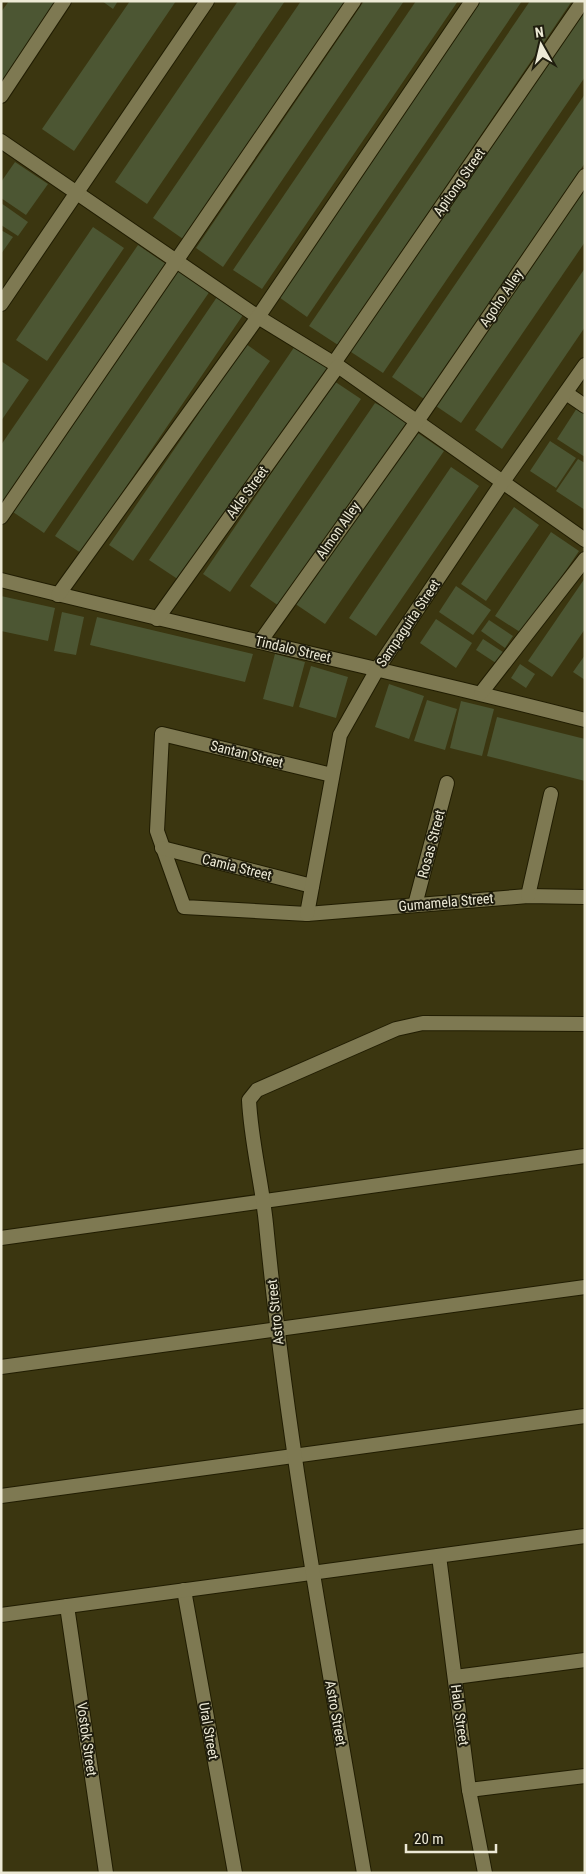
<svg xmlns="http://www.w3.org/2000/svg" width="586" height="1874" font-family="'Roboto Condensed',sans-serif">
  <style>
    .building { fill: #4c5633 }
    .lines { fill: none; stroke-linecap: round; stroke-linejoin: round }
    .minor-casing { stroke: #211d02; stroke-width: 16 }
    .minor { stroke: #7e7952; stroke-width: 14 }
    .labels { text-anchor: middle; stroke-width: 4; stroke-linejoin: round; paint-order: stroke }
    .street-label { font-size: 14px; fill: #edead6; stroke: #1f1d0e }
  </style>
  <rect width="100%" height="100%" fill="#3b3610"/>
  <g class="building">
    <polygon points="9,1 57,1 1,82 1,12"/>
    <polygon points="102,1 118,1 113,9"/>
    <polygon points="130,1 176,1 74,151 42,129"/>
    <polygon points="238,1 285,1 147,204 115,182"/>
    <polygon points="301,1 345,1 183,239 153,218"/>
    <polygon points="364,1 404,1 223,267 196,248"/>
    <polygon points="416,1 458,1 262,289 233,270"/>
    <polygon points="476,1 522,1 307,317 276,295"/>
    <polygon points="530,1 572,1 338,345 309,326"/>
    <polygon points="585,3 585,77 383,373 348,350"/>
    <polygon points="585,94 585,163 424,399 392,377"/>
    <polygon points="15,162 48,184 26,215 1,198 1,182"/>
    <polygon points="585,181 585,242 461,423 433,404"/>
    <polygon points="1,203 28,222 18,236 1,225"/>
    <polygon points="93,227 124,248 47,361 16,340"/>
    <polygon points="1,230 13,237 1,254"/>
    <polygon points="138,245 166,264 1,505 1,445"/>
    <polygon points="585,268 585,327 502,449 475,430"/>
    <polygon points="178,269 210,291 44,533 13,512"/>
    <polygon points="217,297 243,315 81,553 55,536"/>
    <polygon points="246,344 270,361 133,561 109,545"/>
    <polygon points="295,346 334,368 179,580 149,560"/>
    <polygon points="1,361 29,380 1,421"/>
    <polygon points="334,381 361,399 230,592 203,574"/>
    <polygon points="375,403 414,423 279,606 250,586"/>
    <polygon points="577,408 585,413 585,457 557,439"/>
    <polygon points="412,429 444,451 325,624 294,603"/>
    <polygon points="550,441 576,458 556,488 530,471"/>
    <polygon points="578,459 585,463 585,510 556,491"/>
    <polygon points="451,467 479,486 376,636 349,618"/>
    <polygon points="514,507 539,525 486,601 461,584"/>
    <polygon points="551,532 579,551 523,634 495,616"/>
    <polygon points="585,578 585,629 552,677 528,661"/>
    <polygon points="456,586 491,610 473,635 439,612"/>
    <polygon points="1,596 55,608 48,641 1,631"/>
    <polygon points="62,612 84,617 76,655 54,651"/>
    <polygon points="97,617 253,654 245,682 90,645"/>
    <polygon points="436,619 472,643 456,668 420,643"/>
    <polygon points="489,620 513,636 505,648 481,631"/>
    <polygon points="483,639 506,654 499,665 476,650"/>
    <polygon points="275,654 305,662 293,707 263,699"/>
    <polygon points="585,655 585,680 573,672"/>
    <polygon points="520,664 535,674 526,688 511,678"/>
    <polygon points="311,666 348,677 336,718 299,707"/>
    <polygon points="389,684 424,696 409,739 375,727"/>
    <polygon points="427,700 457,709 445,750 414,741"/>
    <polygon points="461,701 494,709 482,756 450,748"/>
    <polygon points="497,717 585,739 585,781 487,756"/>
  </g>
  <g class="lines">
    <defs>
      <g id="minor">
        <polyline points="1,96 64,1"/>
        <polyline points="1,141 258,317 338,366 585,540"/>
        <polyline points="1,304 207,1"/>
        <polyline points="334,363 583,1"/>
        <polyline points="566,393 585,406"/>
        <polyline points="1,517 354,1"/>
        <path d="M1 580C195 629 391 670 585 720"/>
        <polyline points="58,595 258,317 472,1"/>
        <polyline points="157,619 338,366"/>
        <polyline points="260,642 418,420 585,176"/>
        <polyline points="481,693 585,559"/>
        <polyline points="332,775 162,734 157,831 184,907 307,914 528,896 585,897"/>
        <polyline points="162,848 312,886"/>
        <polyline points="528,896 551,794"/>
        <polyline points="415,905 447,783"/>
        <polyline points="307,914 340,735 378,668 502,483 585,365"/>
        <polyline points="1,1238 585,1156"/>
        <polyline points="1,1367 585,1287"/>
        <polyline points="1,1496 585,1416"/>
        <polyline points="439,1556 469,1790 485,1873"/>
        <polyline points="184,1590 235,1873"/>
        <polyline points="67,1606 106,1873"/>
        <polyline points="1,1615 585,1536"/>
        <polyline points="455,1677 585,1660"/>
        <polyline points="469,1790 585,1776"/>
        <path d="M364 1873C327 1657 287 1442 266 1224 262 1183 251 1142 249 1100L257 1090 396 1029 423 1023 585 1024"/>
      </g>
    </defs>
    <use href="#minor" class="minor-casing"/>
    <use href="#minor" class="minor"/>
  </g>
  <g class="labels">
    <g class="street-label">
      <text transform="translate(459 182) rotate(-55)" y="5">Apitong Street</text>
      <text transform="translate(501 298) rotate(-56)" y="5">Agoho Alley</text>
      <text transform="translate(247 492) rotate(-54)" y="5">Akle Street</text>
      <text transform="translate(338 530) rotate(-55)" y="5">Almon Alley</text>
      <text transform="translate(408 623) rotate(-56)" y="5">Sampaguita Street</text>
      <text transform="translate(293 649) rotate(13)" y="5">Tindalo Street</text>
      <text transform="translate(247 754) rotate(14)" y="5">Santan Street</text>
      <text transform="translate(431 844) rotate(-75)" y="5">Rosas Street</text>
      <text transform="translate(237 867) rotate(14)" y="5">Camia Street</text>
      <text transform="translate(446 902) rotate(-5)" y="5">Gumamela Street</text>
      <text transform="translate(275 1312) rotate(-96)" y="5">Astro Street</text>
      <text transform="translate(336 1713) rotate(80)" y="5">Astro Street</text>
      <text transform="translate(460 1715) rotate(82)" y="5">Halo Street</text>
      <text transform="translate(209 1731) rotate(80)" y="5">Ural Street</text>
      <text transform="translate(87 1739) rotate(82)" y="5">Vostok Street</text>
    </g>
  </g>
  <rect width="586" height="1874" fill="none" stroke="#edead6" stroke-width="5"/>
  <g transform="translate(541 45) rotate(352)" stroke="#1f1d0e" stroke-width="4" paint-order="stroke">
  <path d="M0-4L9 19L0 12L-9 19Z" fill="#edead6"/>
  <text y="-8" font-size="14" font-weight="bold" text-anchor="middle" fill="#edead6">N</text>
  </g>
  <path d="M406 1844v8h90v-8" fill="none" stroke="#edead6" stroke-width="2.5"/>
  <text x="414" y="1844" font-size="15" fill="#edead6" stroke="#1f1d0e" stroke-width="4" paint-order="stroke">20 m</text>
</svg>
